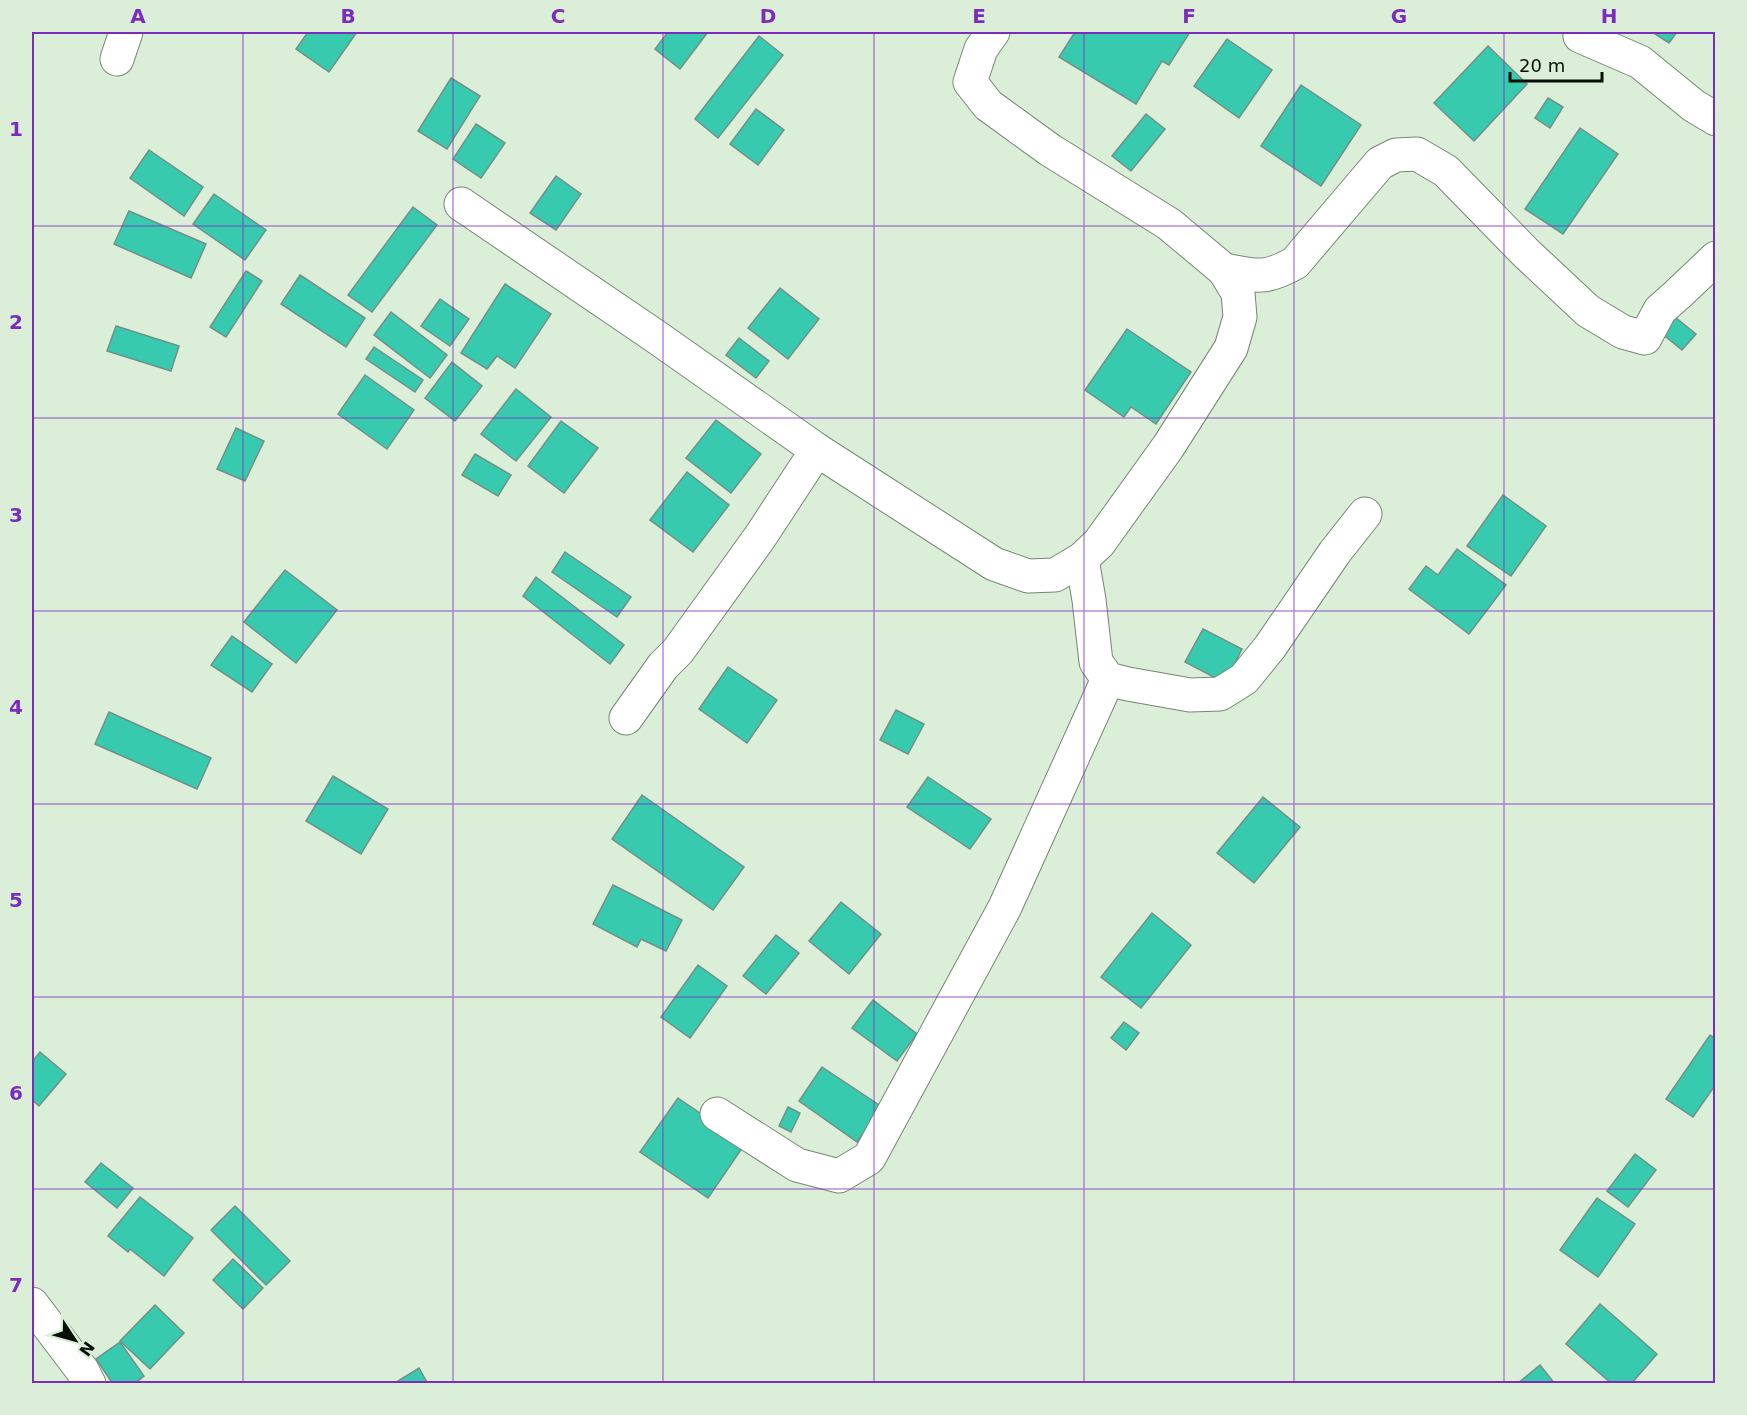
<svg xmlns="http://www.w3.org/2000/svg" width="1747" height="1415" font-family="'DejaVu Sans',sans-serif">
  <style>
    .building { fill: #38caaf; stroke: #719088; stroke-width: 1.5 }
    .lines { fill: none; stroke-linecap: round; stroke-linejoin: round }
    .street-casing { stroke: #758773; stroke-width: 35 }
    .street { stroke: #fff; stroke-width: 33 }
    .grid { fill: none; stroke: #7b2cbf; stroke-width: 1.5; stroke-opacity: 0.55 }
    .neatline { fill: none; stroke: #7b2cbf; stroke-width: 2 }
    .grid-label { font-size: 20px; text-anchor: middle; font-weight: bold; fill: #7b2cbf }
  </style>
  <rect width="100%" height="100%" fill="#dbefd8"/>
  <g class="building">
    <polygon points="308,32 357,32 329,72 296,49"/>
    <polygon points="668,32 708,32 680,69 655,49"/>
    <polygon points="1075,32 1190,32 1169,65 1162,61 1136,104 1059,57"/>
    <polygon points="1652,32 1677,32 1669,43"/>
    <polygon points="759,36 783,55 718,138 695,119"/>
    <polygon points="1227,39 1272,70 1239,118 1194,86"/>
    <polygon points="1488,46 1527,84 1474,141 1434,103"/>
    <polygon points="451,78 480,96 447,149 418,131"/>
    <polygon points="1301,85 1361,125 1321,186 1261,146"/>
    <polygon points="1548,98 1563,107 1550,128 1535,118"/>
    <polygon points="756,109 784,130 758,165 730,144"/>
    <polygon points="1146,114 1165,129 1131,171 1112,156"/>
    <polygon points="476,124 505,143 481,178 453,159"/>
    <polygon points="1580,128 1618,154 1563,234 1525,209"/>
    <polygon points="149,150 203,187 184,216 130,178"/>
    <polygon points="556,176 581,194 556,230 530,213"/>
    <polygon points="214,194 266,230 245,260 193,224"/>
    <polygon points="413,207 437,225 372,312 348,295"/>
    <polygon points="129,211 206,244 191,278 114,244"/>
    <polygon points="246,271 262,281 226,337 210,327"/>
    <polygon points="300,275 365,318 346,347 281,304"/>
    <polygon points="505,284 551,314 515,368 497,356 487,369 461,353"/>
    <polygon points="780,288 819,319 788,359 748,328"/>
    <polygon points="440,299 469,319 450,346 421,326"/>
    <polygon points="391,312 447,355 430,378 374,335"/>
    <polygon points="1675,317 1696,334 1682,350 1661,333"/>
    <polygon points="116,326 179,346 171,371 107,351"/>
    <polygon points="1127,329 1191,372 1156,424 1131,407 1124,417 1085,390"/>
    <polygon points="739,338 769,361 756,378 726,355"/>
    <polygon points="374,347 423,380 415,392 366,359"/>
    <polygon points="452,362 482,386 455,421 425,398"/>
    <polygon points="365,375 414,410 387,449 338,414"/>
    <polygon points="516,389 551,417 516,461 481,434"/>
    <polygon points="716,420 761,454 731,493 686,458"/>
    <polygon points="561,421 598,448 564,493 528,466"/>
    <polygon points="236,428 264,441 245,481 217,469"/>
    <polygon points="475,454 511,475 498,496 462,475"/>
    <polygon points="687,472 729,505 693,552 650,520"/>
    <polygon points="1503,495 1546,526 1511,576 1467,546"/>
    <polygon points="1457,549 1506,585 1469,634 1409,589 1426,566 1438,575"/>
    <polygon points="565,552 631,597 617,617 552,572"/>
    <polygon points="285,570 337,610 296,663 244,622"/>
    <polygon points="536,577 624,645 610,664 523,596"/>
    <polygon points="1203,629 1242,649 1225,683 1185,662"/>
    <polygon points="232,636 272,664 252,692 211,665"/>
    <polygon points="728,667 777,700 747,743 699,709"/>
    <polygon points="896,710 924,724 908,754 880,740"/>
    <polygon points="109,712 211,758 197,789 95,744"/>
    <polygon points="333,776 388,809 361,854 306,821"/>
    <polygon points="928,777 991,819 970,849 907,807"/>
    <polygon points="642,795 744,867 713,910 612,839"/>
    <polygon points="1263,797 1300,827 1254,883 1217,853"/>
    <polygon points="613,885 682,920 666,951 641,939 637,947 593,924"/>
    <polygon points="841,902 881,934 849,974 809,941"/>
    <polygon points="1152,913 1191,945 1141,1008 1101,977"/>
    <polygon points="776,935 799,953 766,994 743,976"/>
    <polygon points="698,965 727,986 690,1038 661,1017"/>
    <polygon points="873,1000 917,1034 897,1061 852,1028"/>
    <polygon points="1124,1022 1139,1033 1126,1050 1111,1038"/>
    <polygon points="1710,1035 1716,1039 1716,1084 1693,1117 1666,1099"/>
    <polygon points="40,1052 66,1074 39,1106 32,1100 32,1062"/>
    <polygon points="822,1067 882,1107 857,1142 799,1101"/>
    <polygon points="678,1098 745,1144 708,1198 640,1152"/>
    <polygon points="788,1107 800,1113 791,1132 779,1126"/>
    <polygon points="1635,1154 1656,1170 1628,1207 1607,1191"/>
    <polygon points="101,1163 133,1188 117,1208 85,1182"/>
    <polygon points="140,1197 193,1238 164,1276 130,1249 128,1252 108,1236"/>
    <polygon points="1597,1198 1635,1224 1598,1277 1560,1250"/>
    <polygon points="235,1206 290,1261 266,1285 211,1230"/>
    <polygon points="233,1259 263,1288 243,1309 213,1280"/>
    <polygon points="1600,1304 1657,1354 1631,1384 1612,1384 1566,1344"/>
    <polygon points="155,1305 184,1333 150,1369 120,1341"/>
    <polygon points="120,1342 144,1376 134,1384 113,1384 96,1359"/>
    <polygon points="1540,1365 1555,1384 1517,1384"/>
    <polygon points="419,1368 428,1384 393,1384"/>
  </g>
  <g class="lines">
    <defs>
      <g id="street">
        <polyline points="1581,32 1580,36 1640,62 1694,106 1716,119"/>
        <polyline points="117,59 126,32"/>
        <polyline points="461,204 655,336 817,450"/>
        <path d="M1224 270C1258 276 1264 280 1295 263L1380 163 1396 155 1417 154 1446 171 1526 253 1588 311 1623 332 1645 338 1660 310 1677 295 1716 258"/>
        <polyline points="1082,559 1089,600 1096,662 1108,679 1128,684 1190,695 1220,694 1244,679 1270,647 1335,552 1365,514"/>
        <polyline points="626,718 663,666 678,651 760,537 817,450 994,564 1028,576 1055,575 1082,559 1099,543 1168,447 1231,348 1240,317 1238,293 1224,270 1169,224 1050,150 988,105 970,82 981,49 993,32"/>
        <polyline points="717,1114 797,1165 839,1176 869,1158 1005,907 1108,679"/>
        <polyline points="32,1304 82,1370 89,1384"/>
      </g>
    </defs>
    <use href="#street" class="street-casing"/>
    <use href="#street" class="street"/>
  </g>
  <path class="grid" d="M243 32V1384M453 32V1384M663 32V1384M874 32V1384M1084 32V1384M1294 32V1384M1504 32V1384M32 226H1716M32 418H1716M32 611H1716M32 804H1716M32 997H1716M32 1189H1716"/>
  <rect width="1747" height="1415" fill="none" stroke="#dbefd8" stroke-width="66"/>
  <g transform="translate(75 1340) rotate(126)" stroke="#dbefd8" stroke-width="4.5" paint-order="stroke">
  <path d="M0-4.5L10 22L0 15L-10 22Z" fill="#080f08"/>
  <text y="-9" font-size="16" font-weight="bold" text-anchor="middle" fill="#080f08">N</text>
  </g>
  <path d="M1510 72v9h92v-9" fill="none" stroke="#080f08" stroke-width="3"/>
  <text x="1519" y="72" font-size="18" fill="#080f08" stroke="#dbefd8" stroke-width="4.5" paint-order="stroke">20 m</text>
  <rect x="33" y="33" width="1681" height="1349" class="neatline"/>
  <g class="grid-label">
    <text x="138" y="23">A</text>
    <text x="348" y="23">B</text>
    <text x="558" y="23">C</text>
    <text x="768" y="23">D</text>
    <text x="979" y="23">E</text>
    <text x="1189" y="23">F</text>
    <text x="1399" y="23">G</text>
    <text x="1609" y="23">H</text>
    <text x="16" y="136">1</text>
    <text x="16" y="329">2</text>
    <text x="16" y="522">3</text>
    <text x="16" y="714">4</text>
    <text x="16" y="907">5</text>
    <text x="16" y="1100">6</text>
    <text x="16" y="1292">7</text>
  </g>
</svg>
